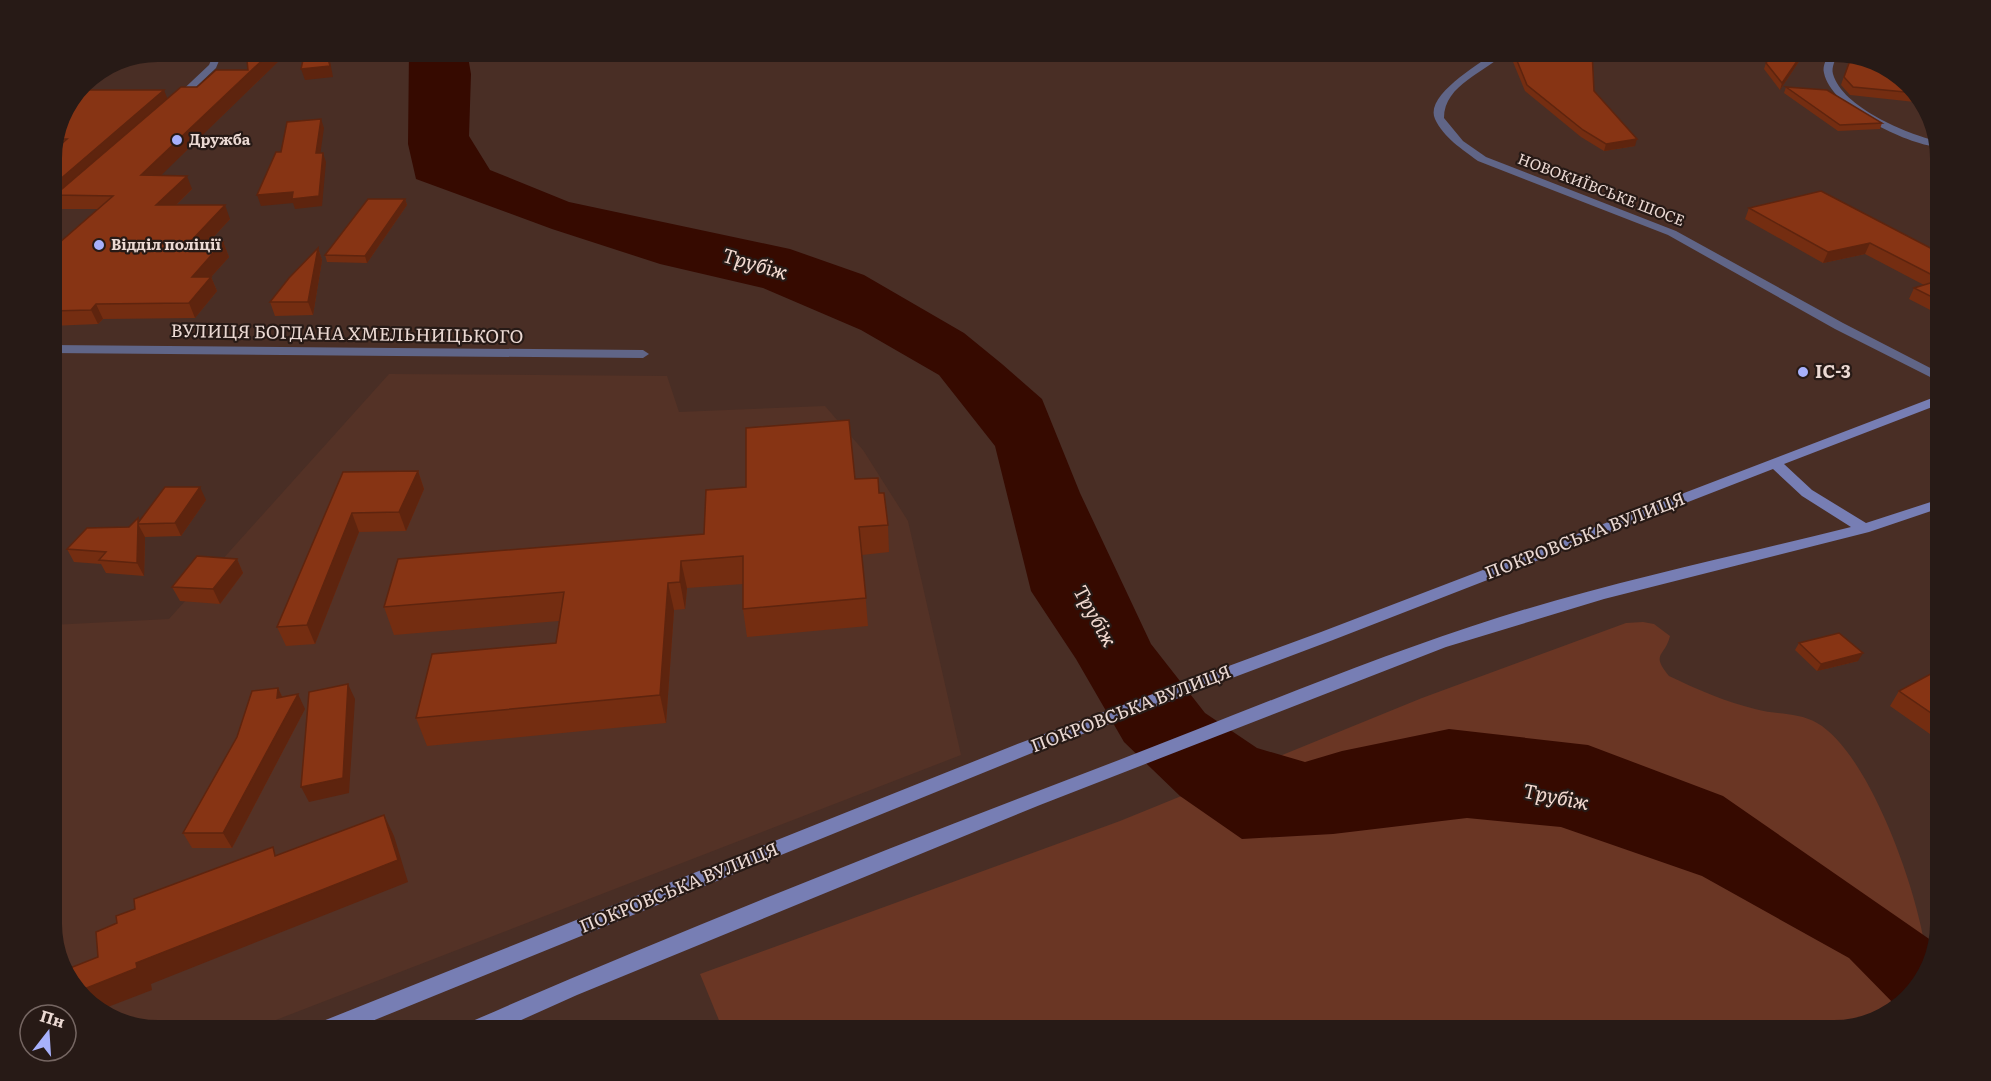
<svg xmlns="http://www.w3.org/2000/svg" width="1991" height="1081" font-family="Literata,serif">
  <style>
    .built { fill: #543226 }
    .green { fill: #6a3624 }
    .water { fill: #360a00 }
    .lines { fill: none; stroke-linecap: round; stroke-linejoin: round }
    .street { fill: #606587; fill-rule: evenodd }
    .secondary { fill: #777eb4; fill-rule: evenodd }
    .wall { fill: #742d11 }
    .shaded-wall { fill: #5e240e }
    .building { fill: #873414; stroke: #5e240e; stroke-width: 1.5 }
    .poi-dot { fill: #a7b1fc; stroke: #271a16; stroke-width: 2 }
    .labels { text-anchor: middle; stroke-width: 4.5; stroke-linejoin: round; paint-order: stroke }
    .far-poi-label { font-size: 15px; font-weight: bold; fill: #ebd9d3; stroke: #271a16; text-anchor: start }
    .far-street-label { font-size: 15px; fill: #ebd9d3; stroke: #271a16 }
    .street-label { font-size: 18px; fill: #ebd9d3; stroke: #271a16 }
    .poi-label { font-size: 18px; font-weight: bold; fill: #ebd9d3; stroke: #271a16; text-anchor: start }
    .water-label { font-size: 20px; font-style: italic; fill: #f3dad1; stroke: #271a16 }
  </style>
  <rect width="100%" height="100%" fill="#492e25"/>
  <polygon class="built" points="389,374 667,376 679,412 825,406 863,450 908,521 961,755 250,1030 157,1030 110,1019 69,983 51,931 51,625 169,619"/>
  <path class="green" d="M1643 622 1654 624 1670 636C1665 657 1650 653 1669 676 1696 689 1726 702 1755 709 1776 715 1798 712 1817 723 1872 754 1926 911 1928 973L1892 1012 1834 1030H723L700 974 1120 821 1422 698 1626 623Z"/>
  <polygon class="water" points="409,51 467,51 471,74 469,136 490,170 569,202 790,249 864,275 964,333 1002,364 1042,399 1080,493 1151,644 1205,713 1257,748 1305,762 1342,751 1449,729 1588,745 1723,796 1935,943 1929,971 1897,1007 1849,958 1702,876 1561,827 1467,818 1333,834 1242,839 1180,796 1124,742 1076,659 1031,591 995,446 939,375 861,330 763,288 660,264 552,229 416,179 408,144"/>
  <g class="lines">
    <g class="street">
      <polygon points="215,51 223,51 216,68 180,102 174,102 174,98 209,65"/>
      <path d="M1497 51H1507C1487 72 1444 84 1444 118L1463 141 1486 157 1676 231 1843 323 1940 373V382L1835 329 1668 235 1478 161C1463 150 1443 137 1435 119 1424 95 1481 63 1497 51Z"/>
      <path d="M1830 51 1838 52C1836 59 1831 67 1833 74 1842 107 1907 134 1937 141L1938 147C1906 144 1831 108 1824 73 1822 66 1827 58 1830 51Z"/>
      <polygon points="70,190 79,192 51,215 51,206"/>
      <polygon points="51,345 643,350 649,354 643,358 51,353"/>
    </g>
    <path class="secondary" d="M1940 395V404L1784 464 1812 490 1866 523 1940 499V508L1869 532 1604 599 1446 647 1040 805 577 995 499 1030H465L468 1023C682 929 901 843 1119 760 1246 711 1371 658 1500 617 1615 581 1734 556 1851 527L1802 496 1773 469 1333 640 1032 753 350 1030H315L318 1023 1020 743 1321 632Z"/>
  </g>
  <g class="wall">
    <polygon points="246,51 289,51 160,176 192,189 176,205 230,219 209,242 223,242 229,257 211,277 217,291 195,318 103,319 98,324 51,326 51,250 98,209 62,209 57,198 51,203 56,149 52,149 74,100 168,98 248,70"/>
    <polygon points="1513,51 1594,91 1635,146 1604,151 1581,137 1525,91 1511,57"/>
    <polygon points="1806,51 1780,90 1764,69 1766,63"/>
    <polygon points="1851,55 1881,62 1922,99 1924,103 1850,95 1841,85"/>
    <polygon points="1786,87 1882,123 1880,129 1838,131 1784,93"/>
    <polygon points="405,199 407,205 367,263 327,262 325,255"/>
    <polygon points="1749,208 1940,253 1940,315 1909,299 1914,288 1924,285 1865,254 1823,263 1745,219"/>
    <polygon points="318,248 322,260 313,315 275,316 270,302"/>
    <polygon points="418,471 424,489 406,531 359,532 315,644 286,646 277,627 343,472"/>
    <polygon points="855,479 879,493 888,525 889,552 862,555 868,626 747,637 743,609 743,584 687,588 685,609 674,610 666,723 427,746 416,718 556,643 559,621 394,635 384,607 704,534"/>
    <polygon points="206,500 181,536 145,537 144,576 106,573 101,564 74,562 67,549 129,527 138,518 140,521"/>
    <polygon points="237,559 243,573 220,604 180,601 172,587"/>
    <polygon points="1799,643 1858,661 1817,671 1795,650"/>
    <polygon points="1940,669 1940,741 1890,706 1899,691"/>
    <polygon points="278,688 282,697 305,709 232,848 192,848 183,833"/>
  </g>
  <g class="shaded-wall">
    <polygon points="157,51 195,51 194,55 106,66 117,59"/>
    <polygon points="272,51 289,51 147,189 141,175"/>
    <polygon points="326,51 328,51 333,77 305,80 301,69"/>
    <polygon points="1804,51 1806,51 1780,90 1782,83"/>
    <polygon points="164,90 168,100 55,195 57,198 51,203 51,187"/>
    <polygon points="321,119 324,128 319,163 316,153"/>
    <polygon points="1637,139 1635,146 1604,151 1606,144"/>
    <polygon points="323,153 326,162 322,206 295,209 293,203 261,206 257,195"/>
    <polygon points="187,176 192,189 162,219 156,205"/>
    <polygon points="405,199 407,205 367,263 365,256"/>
    <polygon points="225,205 230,219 196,256 190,242"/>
    <polygon points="223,242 229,257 211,277 217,291 195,318 189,303 192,277"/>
    <polygon points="1870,243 1865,254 1823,263 1828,252"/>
    <polygon points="318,248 322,260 313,315 308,302"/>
    <polygon points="96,304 103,319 98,324 91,310"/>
    <polygon points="418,471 424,489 406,531 399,512"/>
    <polygon points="200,487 206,500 181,536 175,523"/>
    <polygon points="352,513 359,532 315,644 307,625"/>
    <polygon points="138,524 145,537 144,576 137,563"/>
    <polygon points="237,559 243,573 220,604 213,589"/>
    <polygon points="681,561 687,588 685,609 680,582"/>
    <polygon points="668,583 674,610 666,723 660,695"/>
    <polygon points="1863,653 1858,661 1817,671 1821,664"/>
    <polygon points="348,684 355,699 349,793 309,802 301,787"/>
    <polygon points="278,688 285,703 277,698"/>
    <polygon points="298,694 305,709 232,848 223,833"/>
    <polygon points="384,815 394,836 408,882 151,984 152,990 100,1010 79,991 136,963"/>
  </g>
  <g class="building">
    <polygon points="246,51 272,51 141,175 187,176 156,205 225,205 190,242 223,242 192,277 211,277 189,303 96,304 91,310 51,311 51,250 113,196 55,195 181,87 197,87 216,70 248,70"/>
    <polygon points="305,51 326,51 330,66 301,69"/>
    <polygon points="1513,51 1526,53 1527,51 1592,51 1594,91 1637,139 1606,144 1583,130 1527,85"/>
    <polygon points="1774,51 1804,51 1782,83 1766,63"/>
    <polygon points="1852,55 1881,62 1916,93 1853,87 1844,77"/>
    <polygon points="1786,87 1827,90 1882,123 1840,125"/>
    <polygon points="87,90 164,90 51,187 51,153 67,139 57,139 74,100"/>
    <polygon points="321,119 316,153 323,153 319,196 292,199 293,192 257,195 276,152 281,152 287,122"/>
    <polygon points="1821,191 1940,253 1940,279 1870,243 1828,252 1749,208"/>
    <polygon points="368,199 405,199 365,256 325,255"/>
    <polygon points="318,248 308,302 270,302 289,278"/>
    <polygon points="1940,280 1940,301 1914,288"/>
    <polygon points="849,420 855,479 878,478 879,493 884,493 888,525 859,527 866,598 743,609 743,556 681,561 680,582 668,583 660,695 416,718 432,654 556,643 564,592 384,607 398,559 704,534 706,490 746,487 746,428"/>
    <polygon points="418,471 399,512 352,513 307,625 277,627 343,472"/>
    <polygon points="165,487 200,487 175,523 138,524 137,563 99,560 106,552 67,549 87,528 129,527 138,518 138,523"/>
    <polygon points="197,556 237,559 213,589 172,587"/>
    <polygon points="1839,633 1863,653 1821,664 1799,643"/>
    <polygon points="1940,669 1940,719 1899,691"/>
    <polygon points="348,684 343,778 301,787 309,692"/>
    <polygon points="278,688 277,698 298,694 223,833 183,833 237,737 252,691"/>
    <polygon points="384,815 398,860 136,963 137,968 79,991 69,983 65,970 98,957 96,932 117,923 116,916 135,909 134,899 273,847 275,856"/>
  </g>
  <g class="poi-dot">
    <circle cx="177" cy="140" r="6"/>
    <circle cx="99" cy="245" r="6"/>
    <circle cx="1803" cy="372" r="6"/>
  </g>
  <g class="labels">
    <g class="far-poi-label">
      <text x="189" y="145">Дружба</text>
      <text x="111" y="250">Відділ поліції</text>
    </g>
    <g class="far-street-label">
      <text transform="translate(1601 190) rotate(21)" y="5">НОВОКИЇВСЬКЕ ШОСЕ</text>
    </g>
    <g class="street-label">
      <text transform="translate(347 334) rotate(1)" y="6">ВУЛИЦЯ БОГДАНА ХМЕЛЬНИЦЬКОГО</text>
      <text transform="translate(1585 536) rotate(-21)" y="6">ПОКРОВСЬКА ВУЛИЦЯ</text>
      <text transform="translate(1131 709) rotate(-21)" y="6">ПОКРОВСЬКА ВУЛИЦЯ</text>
      <text transform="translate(679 888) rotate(-22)" y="6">ПОКРОВСЬКА ВУЛИЦЯ</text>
    </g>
    <g class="poi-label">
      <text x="1815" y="378">ІС-3</text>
    </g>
    <g class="water-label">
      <text transform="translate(755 264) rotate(16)" y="7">Трубіж</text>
      <text transform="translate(1095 616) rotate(61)" y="7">Трубіж</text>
      <text transform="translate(1556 797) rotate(11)" y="7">Трубіж</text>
    </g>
  </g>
  <path d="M0 0H1991V1081H0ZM158 62H1834A96 96 0 0 1 1930 158V924A96 96 0 0 1 1834 1020H158A96 96 0 0 1 62 924V158A96 96 0 0 1 158 62Z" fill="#271a16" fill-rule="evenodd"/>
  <g transform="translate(48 1033) rotate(17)"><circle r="28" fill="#271a16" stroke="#756662" stroke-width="1.5"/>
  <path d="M0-4.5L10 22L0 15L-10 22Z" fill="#a7b1fc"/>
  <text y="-9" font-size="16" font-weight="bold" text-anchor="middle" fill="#ebd9d3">Пн</text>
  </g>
</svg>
